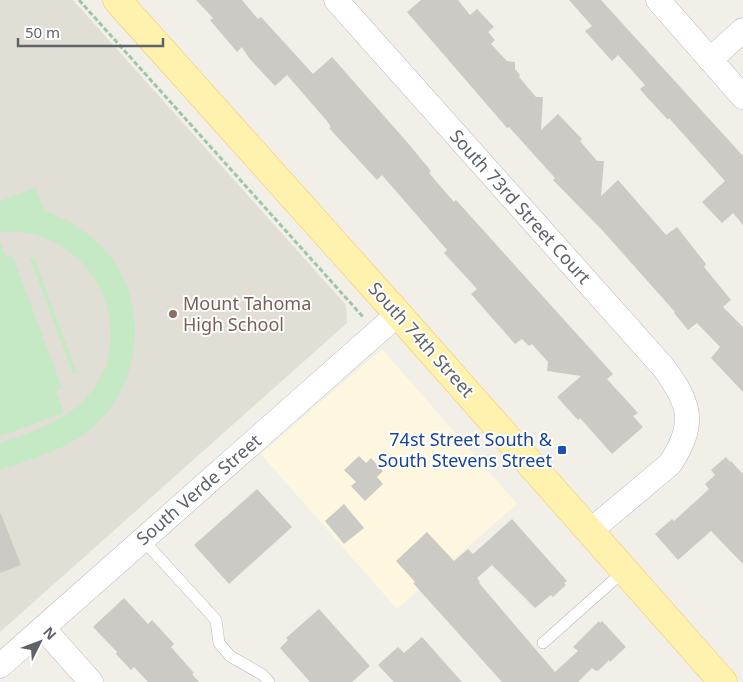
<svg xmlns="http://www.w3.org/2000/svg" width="743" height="682" font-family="'Noto Sans',sans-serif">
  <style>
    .commercial { fill: #fef7e0 }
    .education { fill: #e1ded6 }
    .green { fill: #c5e8c5 }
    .building { fill: #cccac5 }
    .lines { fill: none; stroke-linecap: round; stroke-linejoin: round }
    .lane-casing { stroke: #b5b8bc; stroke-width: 12 }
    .street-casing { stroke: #b5b8bc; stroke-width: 25 }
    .primary-casing { stroke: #f2c960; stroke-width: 29 }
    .path { stroke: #9cc7a9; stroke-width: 3; stroke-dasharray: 5 2.5; stroke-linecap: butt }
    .lane { stroke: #fff; stroke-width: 11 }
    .street { stroke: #fff; stroke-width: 24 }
    .primary { stroke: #fff2af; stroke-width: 28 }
    .education-dot { fill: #8d6e63; stroke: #fff; stroke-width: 2 }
    .transit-dot { fill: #1a4fb4; stroke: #fff; stroke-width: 2 }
    .labels { text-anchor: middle; stroke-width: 4; stroke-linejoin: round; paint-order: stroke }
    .street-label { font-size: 18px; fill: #5f6368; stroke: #fff }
    .education-label { font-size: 18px; fill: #785e54; stroke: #fff; text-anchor: start }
    .transit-label { font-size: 18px; fill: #164399; stroke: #fff; text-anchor: end }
  </style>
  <rect width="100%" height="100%" fill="#f1efe8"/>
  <polygon class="commercial" points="382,349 517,504 397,609 261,454"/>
  <polygon class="education" points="0,0 73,0 346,305 347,323 0,632"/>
  <g class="green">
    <path d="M36 188 45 211C68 219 88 232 105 250 150 301 143 383 93 427 67 450 31 459 0 470V443C31 432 63 423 86 398 147 331 88 223 0 232V201Z"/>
    <polygon points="0,241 6,257 12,255 62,388 56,391 64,413 0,436"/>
    <polygon points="34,257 77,373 73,374 30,258"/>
  </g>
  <g class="building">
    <polygon points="196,0 242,0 258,19 261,17 313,74 332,57 407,142 431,171 429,173 454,202 456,200 613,374 607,379 638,413 633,416 643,427 612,454 580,418 578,420 557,397 581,376 547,371 548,362 532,344 529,346 522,339 515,344 471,294 477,289 444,253 447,250 382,175 377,180 329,128 331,127 327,121 287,75 275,86 249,58 242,47 237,52 210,20 213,18"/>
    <polygon points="421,0 458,0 470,15 477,9 494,27 488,32 495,40 491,44 507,61 515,62 515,69 520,75 519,77 536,97 543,97 541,130 558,114 582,139 580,141 597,161 604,161 601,196 618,180 666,235 677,227 706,264 704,267 731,300 723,307 743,327 743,392 711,358 720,347 697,323 688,330 674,313 675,312 602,230 553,180 555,178 509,127 507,128 407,12"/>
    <polygon points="569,0 601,0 743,156 743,225 733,213 722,223 702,202 725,181 669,118 668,120 645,95 640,89 645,85 618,55 612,61 585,31 592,26"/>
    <polygon points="359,456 366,463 371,458 383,471 377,477 383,484 365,501 351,486 356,482 344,470"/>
    <polygon points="726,457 730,462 731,461 743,474 743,564 711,531 678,560 655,534 672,519 674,521 709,489 705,484 715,475 711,470"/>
    <polygon points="257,489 292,527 229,584 194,545"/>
    <polygon points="344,504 364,528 344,544 325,521"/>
    <polygon points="1,514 21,565 0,573 0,515"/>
    <polygon points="512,519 567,581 564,583 566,585 553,597 551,595 535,608 492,565 477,578 480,582 479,583 555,672 578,651 573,647 599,621 600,623 602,621 626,647 610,662 609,660 599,670 596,671 592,668 578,682 502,682 413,583 415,582 396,561 427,532 454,561 468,549 473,554"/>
    <polygon points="124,598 148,624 152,620 174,644 171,647 194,673 192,674 199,682 148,682 134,667 131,670 116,654 117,652 93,627"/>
    <polygon points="319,609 370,666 352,682 310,682 280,648 288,640 286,638"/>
    <polygon points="422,637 462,682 394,682 378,665 398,647 404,653"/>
  </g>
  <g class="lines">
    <defs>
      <g id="lane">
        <polyline points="143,540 216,620 219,643 230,656 263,675 269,682"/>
        <polyline points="543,643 625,570"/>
      </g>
      <g id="street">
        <path d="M336 0 664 368C691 405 696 424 670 464L590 531"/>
        <polyline points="658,0 743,97"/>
        <polyline points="710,60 743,30"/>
        <polyline points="43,628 91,682"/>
        <polyline points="0,666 398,314"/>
      </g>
      <polyline id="primary" points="117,0 398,314 723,682"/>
    </defs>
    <use href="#lane" class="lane-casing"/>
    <use href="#street" class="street-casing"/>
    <use href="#primary" class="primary-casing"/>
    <polyline class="path" points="79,0 364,318"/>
    <use href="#lane" class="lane"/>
    <use href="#street" class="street"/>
    <use href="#primary" class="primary"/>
  </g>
  <circle class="education-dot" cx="173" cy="314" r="5"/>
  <rect class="transit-dot" x="557" y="445" width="10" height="10" rx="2.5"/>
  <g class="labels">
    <g class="street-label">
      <text transform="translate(520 207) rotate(48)" y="6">South 73rd Street Court</text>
      <text transform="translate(421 340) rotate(48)" y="6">South 74th Street</text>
      <text transform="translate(199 490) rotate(-41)" y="6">South Verde Street</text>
    </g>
    <g class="education-label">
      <text x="183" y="310">Mount Tahoma<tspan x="183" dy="21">High School</tspan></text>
    </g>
    <g class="transit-label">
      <text x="552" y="446">74st Street South &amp;<tspan x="552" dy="21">South Stevens Street</tspan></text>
    </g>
  </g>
  <g transform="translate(40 642) rotate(48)" stroke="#ffffff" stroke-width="4" paint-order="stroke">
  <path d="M0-4L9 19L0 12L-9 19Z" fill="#5f6368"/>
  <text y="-8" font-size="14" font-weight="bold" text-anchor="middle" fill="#5f6368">N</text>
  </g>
  <path d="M18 38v8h145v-8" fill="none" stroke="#5f6368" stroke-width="2.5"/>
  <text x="25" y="38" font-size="15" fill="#5f6368" stroke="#ffffff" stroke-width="4" paint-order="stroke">50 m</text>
</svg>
